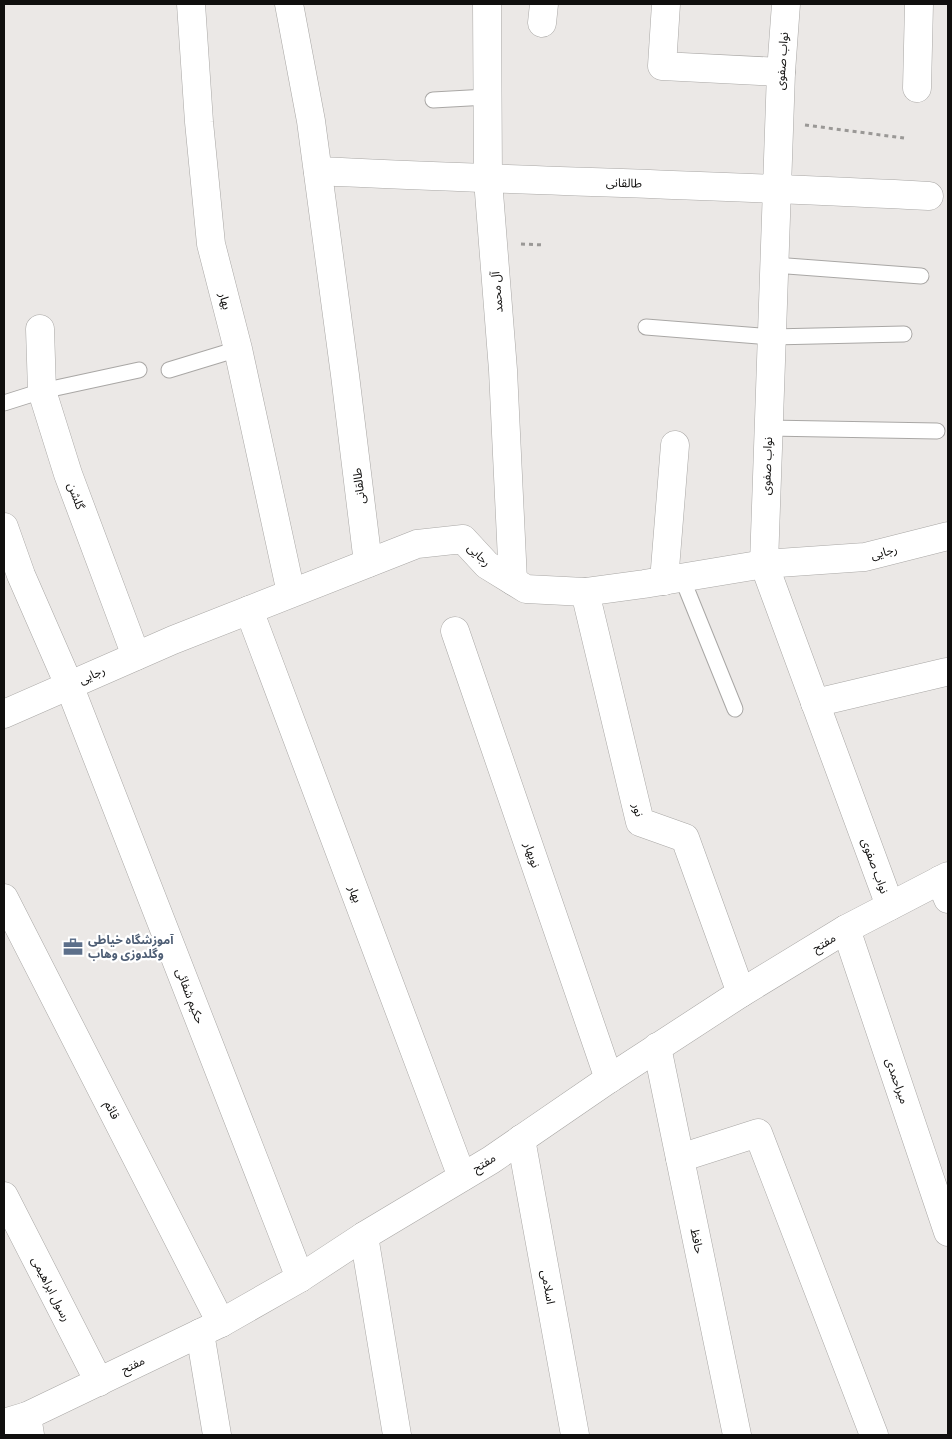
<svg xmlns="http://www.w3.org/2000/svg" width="952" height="1439" font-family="Merriweather,'Noto Sans Arabic',serif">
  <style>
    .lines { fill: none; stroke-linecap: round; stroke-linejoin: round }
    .service-casing { stroke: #a9a7a5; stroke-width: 17 }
    .minor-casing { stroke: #a9a7a5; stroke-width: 29 }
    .tertiary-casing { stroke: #a9a7a5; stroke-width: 29 }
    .path { stroke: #9a9896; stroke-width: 3; stroke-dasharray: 4 4; stroke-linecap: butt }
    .service { stroke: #fff; stroke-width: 15 }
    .minor { stroke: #fff; stroke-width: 28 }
    .tertiary { stroke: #fff; stroke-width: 28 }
    .labels { text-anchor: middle; stroke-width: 4.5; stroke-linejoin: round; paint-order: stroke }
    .street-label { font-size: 12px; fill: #100f0e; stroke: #fff }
    .service-label { font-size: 12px; font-weight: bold; fill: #4e5e75; stroke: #fff; text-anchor: start }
  </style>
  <rect width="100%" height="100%" fill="#ebe8e6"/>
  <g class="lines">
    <defs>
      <g id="service">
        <polyline points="433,100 487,97"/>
        <polyline points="774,265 921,276"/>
        <polyline points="646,327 772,337 904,334"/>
        <polyline points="169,370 238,349"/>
        <polyline points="4,403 42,391 139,370"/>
        <polyline points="768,428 937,431"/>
        <polyline points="682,578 735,709"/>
      </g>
      <g id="minor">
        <polyline points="191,4 199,122 211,244 238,349 291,593"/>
        <polyline points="289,4 311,121 345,375 368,563"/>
        <polyline points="487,4 488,180 503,370 513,581"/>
        <polyline points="666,4 662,66 781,72"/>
        <polyline points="786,4 781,72 764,564 890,906"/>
        <polyline points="542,23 544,4"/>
        <polyline points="917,88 919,4"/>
        <path d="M318 171C522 181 726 185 929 196"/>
        <polyline points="40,329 42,391 68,474 136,656"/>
        <polyline points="4,527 21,575 69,685 300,1278"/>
        <polyline points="664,581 675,445"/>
        <polyline points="585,592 640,822 685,838 741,993"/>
        <polyline points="249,610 462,1177"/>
        <polyline points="455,631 609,1079"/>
        <polyline points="815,703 946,672"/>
        <polyline points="4,714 173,640 417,544 463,539 487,565 526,589 585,592 644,584 764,564 865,557 948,536"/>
        <polyline points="940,880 948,899"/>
        <polyline points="4,898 221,1323"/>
        <polyline points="846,929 948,1232"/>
        <polyline points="657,1047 737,1435"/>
        <polyline points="521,1139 575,1435"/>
        <polyline points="680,1158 758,1133 874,1435"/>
        <polyline points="4,1196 99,1382"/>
        <polyline points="364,1236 397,1435"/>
        <polyline points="200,1333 217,1435"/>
        <polyline points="27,1416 30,1435"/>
      </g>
      <polyline id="tertiary" points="4,1423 27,1416 221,1323 300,1278 364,1236 491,1160 609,1079 741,993 846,929 948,876"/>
    </defs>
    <use href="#service" class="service-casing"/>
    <use href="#minor" class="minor-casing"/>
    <use href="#tertiary" class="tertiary-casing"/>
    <g class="path">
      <polyline points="805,125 904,138"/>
      <polyline points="521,244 544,245"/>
    </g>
    <use href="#service" class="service"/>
    <use href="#minor" class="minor"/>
    <use href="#tertiary" class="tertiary"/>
  </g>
  <defs>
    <symbol id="office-bare" viewBox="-9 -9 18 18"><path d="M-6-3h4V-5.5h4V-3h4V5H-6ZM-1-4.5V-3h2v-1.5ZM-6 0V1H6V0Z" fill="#5c6f8a" stroke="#fff" stroke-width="2.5" paint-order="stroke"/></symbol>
  </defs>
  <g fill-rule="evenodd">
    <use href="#office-bare" x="59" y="933" width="28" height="28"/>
  </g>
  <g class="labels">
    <g class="street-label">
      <text transform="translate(782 61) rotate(-86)" y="4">نواب صفوی</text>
      <text transform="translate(624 183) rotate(2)" y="4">طالقانی</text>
      <text transform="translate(497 292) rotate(-95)" y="4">آل محمد</text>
      <text transform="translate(225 301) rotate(75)" y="4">بهار</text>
      <text transform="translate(767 466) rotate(-88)" y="4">نواب صفوی</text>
      <text transform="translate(359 486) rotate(-97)" y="4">طالقانی</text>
      <text transform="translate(76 496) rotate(70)" y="4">گلشن</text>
      <text transform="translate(884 552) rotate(-14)" y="4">رجایی</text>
      <text transform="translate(479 555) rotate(44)" y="4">رجایی</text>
      <text transform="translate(92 675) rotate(-24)" y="4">رجایی</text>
      <text transform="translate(638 810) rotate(75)" y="4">نور</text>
      <text transform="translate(532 855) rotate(71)" y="4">نوبهار</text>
      <text transform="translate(875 866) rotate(70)" y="4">نواب صفوی</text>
      <text transform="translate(355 894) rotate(69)" y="4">بهار</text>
      <text transform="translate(824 943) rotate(-31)" y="4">مفتح</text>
      <text transform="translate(190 996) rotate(69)" y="4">حکیم شفائی</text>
      <text transform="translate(897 1081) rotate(71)" y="4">میراحمدی</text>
      <text transform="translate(112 1110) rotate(63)" y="4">قائم</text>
      <text transform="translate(484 1163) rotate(-32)" y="4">مفتح</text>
      <text transform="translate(697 1241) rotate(78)" y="4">حافظ</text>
      <text transform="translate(548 1287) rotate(80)" y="4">اسلامی</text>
      <text transform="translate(51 1289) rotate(63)" y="4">رسول ابراهیمی</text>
      <text transform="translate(133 1365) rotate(-26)" y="4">مفتح</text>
    </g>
    <g class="service-label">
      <text x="88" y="944">آموزشگاه خیاطی<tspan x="88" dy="14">وگلدوزی وهاب</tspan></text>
    </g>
  </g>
  <rect width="952" height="1439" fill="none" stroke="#100f0e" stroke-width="10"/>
</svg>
